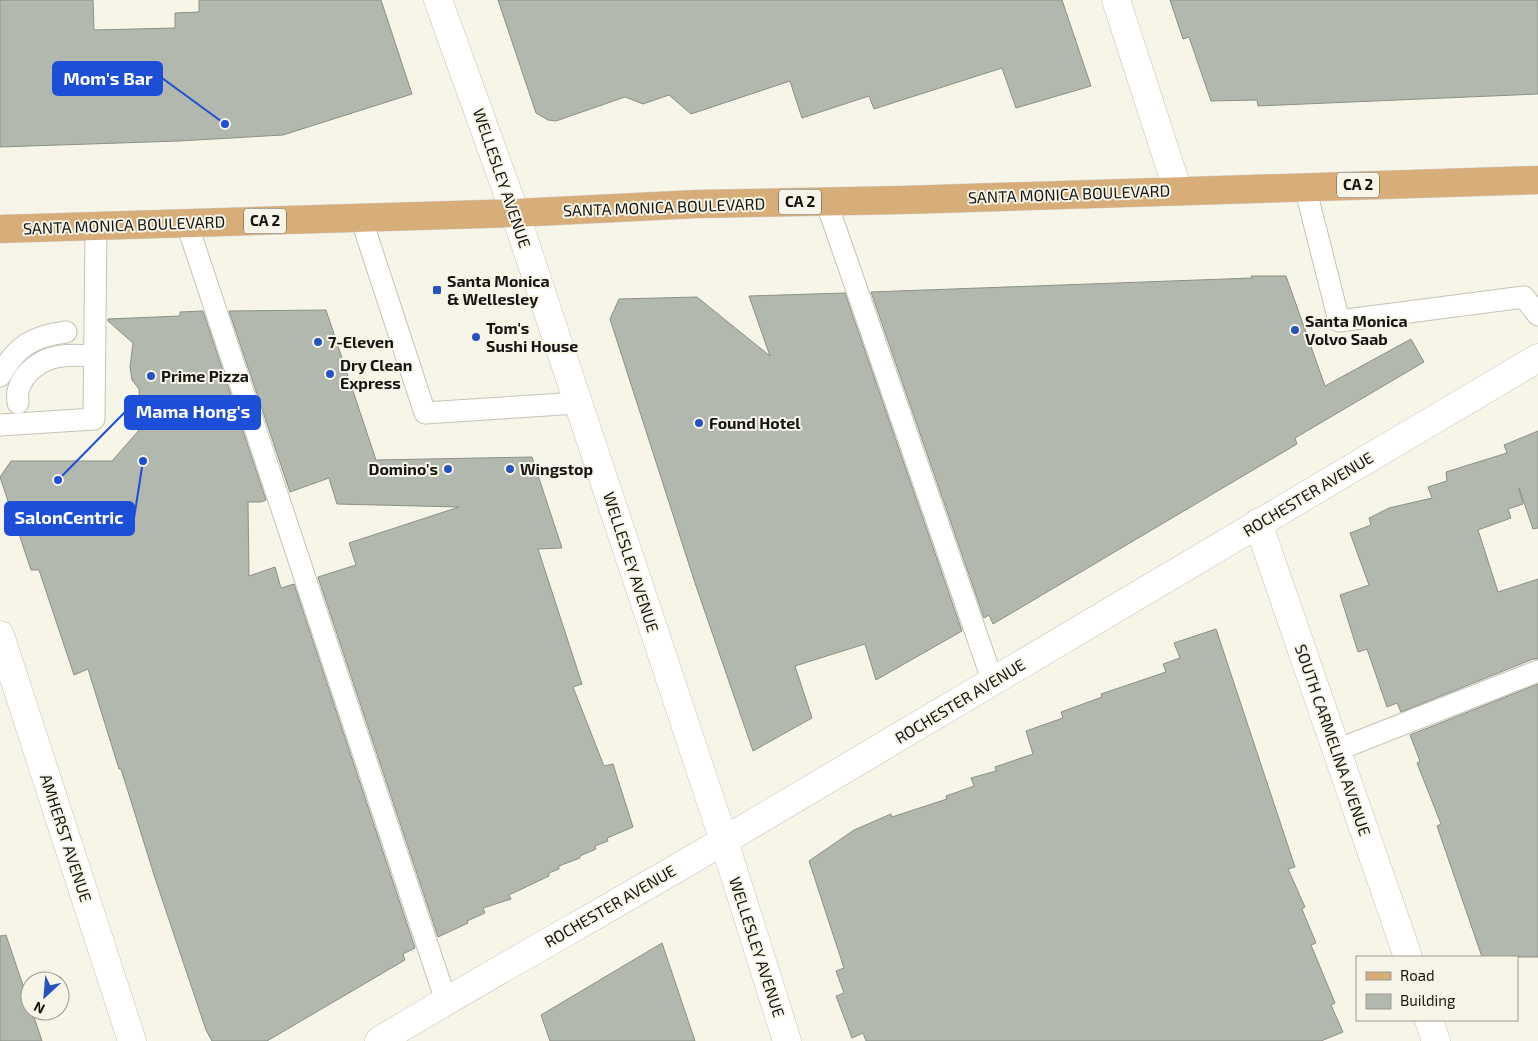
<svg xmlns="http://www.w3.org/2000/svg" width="1538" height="1041" font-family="'Exo 2',sans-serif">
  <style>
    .building { fill: #b2b8ad; stroke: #8b9186 }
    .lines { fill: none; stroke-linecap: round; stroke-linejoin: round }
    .service-casing { stroke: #c5c3b6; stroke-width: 23 }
    .minor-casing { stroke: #c5c3b6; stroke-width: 29 }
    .primary-casing { stroke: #d5d5d4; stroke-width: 29 }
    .service { stroke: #fff; stroke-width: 21 }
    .minor { stroke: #fff; stroke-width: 28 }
    .primary { stroke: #d7ad79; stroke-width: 28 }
    .poi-dot { fill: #2753c1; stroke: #f7f5e8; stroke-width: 2 }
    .labels { text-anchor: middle; stroke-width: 4; stroke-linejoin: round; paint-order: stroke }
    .shield { fill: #f7f5e8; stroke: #5a5852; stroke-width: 1 }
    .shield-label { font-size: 15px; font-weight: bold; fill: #161511 }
    .street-label { font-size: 16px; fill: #161511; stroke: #f7f5e8 }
    .poi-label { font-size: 16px; font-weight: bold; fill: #161511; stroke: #f7f5e8; text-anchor: start }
    .leader { fill: none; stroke: #1d4ed8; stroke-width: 2 }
    .callout-dot { fill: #1d4ed8; stroke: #f7f5e8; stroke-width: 2 }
    .callout { fill: #1d4ed8; stroke: #1d4ed8; stroke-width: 2 }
    .callout-label { font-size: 18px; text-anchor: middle; font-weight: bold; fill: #fff }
  </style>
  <rect width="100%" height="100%" fill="#f7f5e8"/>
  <g class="building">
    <polygon points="0,0 93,0 94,30 175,28 175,13 199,12 199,0 381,0 412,94 283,135 179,141 0,147"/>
    <polygon points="498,0 1062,0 1091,86 1016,108 1002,68 874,109 869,96 802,118 790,81 691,114 669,95 643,104 625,97 556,121 548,120 536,113"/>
    <polygon points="1170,0 1538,0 1538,94 1258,106 1257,100 1211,101 1189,37 1183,39"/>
    <polygon points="1251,276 1286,276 1325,386 1411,339 1424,362 1295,438 1297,444 993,624 989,615 984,618 871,292 1252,278"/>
    <polygon points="845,293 962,631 876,680 865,644 795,666 812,718 753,751 695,583 610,319 619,299 697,297 770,356 749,296"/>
    <polygon points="326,310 376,460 532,457 562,548 538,549 582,684 573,687 604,766 613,764 633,827 607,838 608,841 595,846 596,849 580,856 580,858 559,866 559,869 549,873 549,876 509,895 511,899 483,908 485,913 467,921 468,923 438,937 318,577 356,565 349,543 459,507 337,504 329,478 290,492 229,311"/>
    <polygon points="203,311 266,500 261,502 248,502 249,576 275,567 281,588 294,584 415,948 403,954 405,960 267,1041 212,1041 206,1030 155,878 121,769 119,769 88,669 74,675 39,570 31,570 0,477 11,461 112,461 140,429 139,389 132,380 130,367 133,343 108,321 108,319 180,316 180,312"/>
    <polygon points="1538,431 1538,528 1533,529 1519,488 1523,504 1508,509 1511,518 1478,530 1498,592 1538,579 1538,659 1533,659 1401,712 1397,703 1387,707 1367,649 1358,652 1340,595 1369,585 1350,533 1371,525 1369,518 1389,508 1432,498 1428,487 1447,481 1446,472 1507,453 1504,445"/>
    <polygon points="1216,629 1295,867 1288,869 1305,907 1302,909 1316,943 1311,945 1335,1003 1331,1005 1343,1032 1321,1041 866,1041 863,1033 852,1038 836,996 844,993 836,971 844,968 809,861 854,830 891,814 892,817 947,799 946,796 974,786 971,778 996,771 995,767 1033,754 1026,731 1063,718 1061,712 1102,697 1101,694 1166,672 1163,664 1180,658 1174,643"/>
    <polygon points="1538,684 1538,957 1482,957 1437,826 1441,824 1417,763 1420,761 1410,735"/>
    <polygon points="6,935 30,1006 30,1011 32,1011 42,1041 0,1041 0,936"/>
    <polygon points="662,943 695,1041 550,1041 541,1015"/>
  </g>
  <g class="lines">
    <defs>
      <g id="service">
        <polyline points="1305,187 1339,321 1524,297 1538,315"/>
        <polyline points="826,201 993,682"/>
        <polyline points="361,218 425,413 578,403"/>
        <polyline points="187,224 446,1001"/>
        <path d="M0 376C15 347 33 336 66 332"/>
        <path d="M18 403C18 400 17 395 18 391 23 371 43 358 62 356 72 354 84 356 94 356"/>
        <polyline points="0,425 94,419 96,226"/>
        <polyline points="1337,750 1538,671"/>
      </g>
      <g id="minor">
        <polyline points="438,0 515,213 724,841 787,1041"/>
        <polyline points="1116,0 1178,191"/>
        <polyline points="1258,523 1408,957"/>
        <polyline points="0,635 132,1041"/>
        <polyline points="1429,1020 1436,1041"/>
        <path d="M379 1041C495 971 614 906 730 837 1000 678 1268 517 1538 358"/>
      </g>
      <polyline id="primary" points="0,229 515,213 697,204 903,200 1538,180"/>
    </defs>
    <use href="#service" class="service-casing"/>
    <use href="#minor" class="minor-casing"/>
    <use href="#primary" class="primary-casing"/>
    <use href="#service" class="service"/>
    <use href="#minor" class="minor"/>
    <use href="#primary" class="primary"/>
  </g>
  <g class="poi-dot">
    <rect x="432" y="285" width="10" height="10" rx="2.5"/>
    <circle cx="1295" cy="330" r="5"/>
    <circle cx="476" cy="337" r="5"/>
    <circle cx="318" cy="342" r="5"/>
    <circle cx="330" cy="374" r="5"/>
    <circle cx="151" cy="376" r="5"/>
    <circle cx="699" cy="423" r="5"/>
    <circle cx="448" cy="469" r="5"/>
    <circle cx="510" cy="469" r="5"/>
  </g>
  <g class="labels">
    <g class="shield">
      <rect x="1337" y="172.5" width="42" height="25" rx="4"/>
      <rect x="779" y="189.5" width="42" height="25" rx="4"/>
      <rect x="244" y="208.5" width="42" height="25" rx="4"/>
    </g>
    <g class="shield-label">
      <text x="1358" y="190">CA 2</text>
      <text x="800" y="207">CA 2</text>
      <text x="265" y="226">CA 2</text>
    </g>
    <g class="street-label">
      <text transform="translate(502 178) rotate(71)" y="6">WELLESLEY AVENUE</text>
      <text transform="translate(1069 194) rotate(-2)" y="6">SANTA MONICA BOULEVARD</text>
      <text transform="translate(664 207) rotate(-2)" y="6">SANTA MONICA BOULEVARD</text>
      <text transform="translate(124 225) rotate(-2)" y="6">SANTA MONICA BOULEVARD</text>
      <text transform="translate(1308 494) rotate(-31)" y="6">ROCHESTER AVENUE</text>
      <text transform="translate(631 562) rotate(72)" y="6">WELLESLEY AVENUE</text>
      <text transform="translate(960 701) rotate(-31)" y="6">ROCHESTER AVENUE</text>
      <text transform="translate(1333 740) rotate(71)" y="6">SOUTH CARMELINA AVENUE</text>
      <text transform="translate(66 838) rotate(72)" y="6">AMHERST AVENUE</text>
      <text transform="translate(610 906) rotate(-30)" y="6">ROCHESTER AVENUE</text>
      <text transform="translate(757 947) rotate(72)" y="6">WELLESLEY AVENUE</text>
    </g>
    <g class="poi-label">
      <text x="447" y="287">Santa Monica<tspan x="447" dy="18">&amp; Wellesley</tspan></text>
      <text x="1305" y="327">Santa Monica<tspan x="1305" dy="18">Volvo Saab</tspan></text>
      <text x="486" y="334">Tom's<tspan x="486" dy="18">Sushi House</tspan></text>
      <text x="328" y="348">7-Eleven</text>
      <text x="340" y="371">Dry Clean<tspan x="340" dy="18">Express</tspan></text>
      <text x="161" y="382">Prime Pizza</text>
      <text x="709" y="429">Found Hotel</text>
      <text x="438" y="475" text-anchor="end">Domino's</text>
      <text x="520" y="475">Wingstop</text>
    </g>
  </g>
  <path class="leader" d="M225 124L162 78M58 480L125 412M143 461L134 518"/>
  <g class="callout-dot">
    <circle cx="225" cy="124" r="5"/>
    <circle cx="58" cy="480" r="5"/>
    <circle cx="143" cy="461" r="5"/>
  </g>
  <g class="callout">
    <rect x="53" y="62" width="109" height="33" rx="5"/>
    <rect x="125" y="396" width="135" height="33" rx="5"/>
    <rect x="5" y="502" width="129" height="33" rx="5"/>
  </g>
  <g class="callout-label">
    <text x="108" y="85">Mom's Bar</text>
    <text x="193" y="418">Mama Hong's</text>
    <text x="69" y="524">SalonCentric</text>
  </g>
  <rect x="1356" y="956" width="162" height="65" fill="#f7f5e8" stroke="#9d9b92"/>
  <rect x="1366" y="972" width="25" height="8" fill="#d7ad79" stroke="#9d9b92"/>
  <text x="1400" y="981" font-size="15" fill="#161511">Road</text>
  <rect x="1366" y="994" width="25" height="15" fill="#b2b8ad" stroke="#9d9b92"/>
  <text x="1400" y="1006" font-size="15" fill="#161511">Building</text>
  <g transform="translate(45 996) rotate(206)"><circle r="24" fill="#f7f5e8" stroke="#9d9b92"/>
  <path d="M0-4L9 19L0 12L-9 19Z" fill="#2753c1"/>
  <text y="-8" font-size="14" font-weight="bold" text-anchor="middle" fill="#161511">N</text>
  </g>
</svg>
